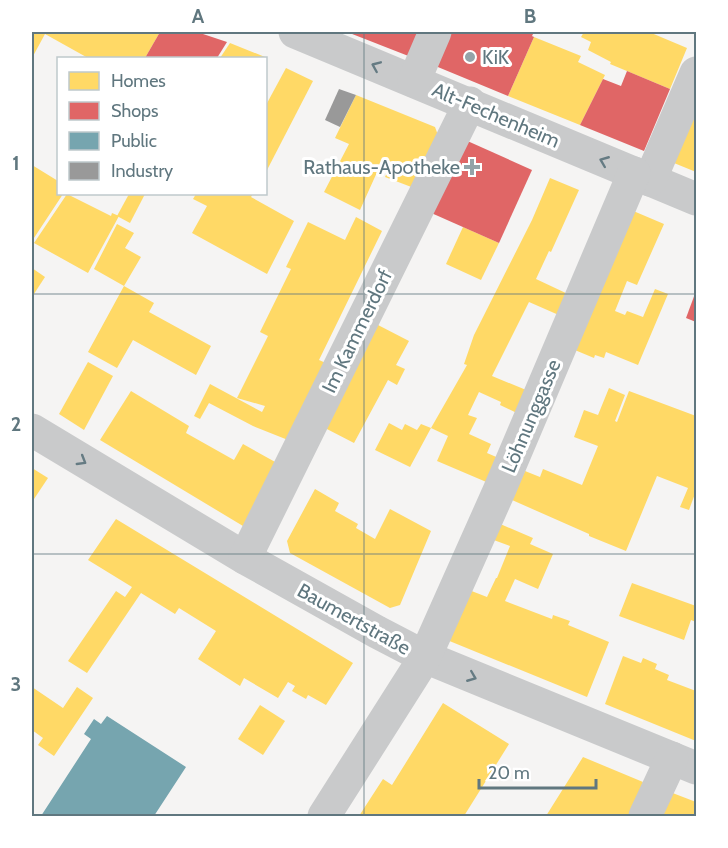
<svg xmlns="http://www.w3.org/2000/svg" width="728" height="848" font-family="Cabin,sans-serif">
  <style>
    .homes { fill: #ffd966 }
    .shops { fill: #e06666 }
    .public { fill: #76a5af }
    .industry { fill: #999 }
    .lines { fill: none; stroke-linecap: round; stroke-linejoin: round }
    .minor { stroke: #c9cacb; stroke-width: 33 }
    .oneway { stroke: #657b83 }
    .grid { fill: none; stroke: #60777f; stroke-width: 1.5; stroke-opacity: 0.55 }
    .poi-dot { fill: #94a3a8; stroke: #fff; stroke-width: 2 }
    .labels { text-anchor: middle; stroke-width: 6; stroke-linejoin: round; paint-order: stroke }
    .poi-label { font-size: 20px; fill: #60777f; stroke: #fff; text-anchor: start }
    .street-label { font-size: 20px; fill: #60777f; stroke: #fff }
    .neatline { fill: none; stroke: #60777f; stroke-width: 2 }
    .grid-label { font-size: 20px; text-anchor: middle; font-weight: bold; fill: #60777f }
  </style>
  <rect width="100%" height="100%" fill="#f5f4f3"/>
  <g class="homes">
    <polygon points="32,32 160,32 145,58 88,58 45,34 32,58"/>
    <polygon points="584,32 649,32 687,48 670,89 610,64 611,62 588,50 591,42 581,37"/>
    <polygon points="534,37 581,56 578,62 605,75 580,125 508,96"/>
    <polygon points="230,43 265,57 264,58 220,58"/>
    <polygon points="286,68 313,81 266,172 266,105"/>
    <polygon points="356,95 435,127 439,138 414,188 385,177 392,162 383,159 360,210 324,192 349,144 335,138"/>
    <polygon points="696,108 696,172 674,163"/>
    <polygon points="32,165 58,181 58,194 63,194 32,241"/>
    <polygon points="550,178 579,190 551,252 549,251 536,279 570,295 561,316 529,302 492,376 531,392 521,415 500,405 501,402 479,392 468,415 477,418 469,434 491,444 487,453 501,459 491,484 437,461 448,436 431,428 410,467 375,450 389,423 402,430 405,424 417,430 421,424 431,428 467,365 464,364 474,335 532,220"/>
    <polygon points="67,194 111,216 112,213 119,216 88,273 34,243"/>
    <polygon points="129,194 145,194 130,223 117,216"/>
    <polygon points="196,194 253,194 251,197 294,221 267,274 192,233 207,206 193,199"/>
    <polygon points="631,210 664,224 637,285 627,281 615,311 625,315 627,311 643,317 655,289 668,294 638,365 606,352 604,358 595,355 594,358 570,348"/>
    <polygon points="356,217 382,231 319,360 328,364 288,440 253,426 209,403 200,419 194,416 210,384 262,412 265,406 237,398 268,336 260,332 291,269 286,267 308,222 345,240"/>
    <polygon points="117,224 134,233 125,248 141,257 124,286 94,269"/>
    <polygon points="463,227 499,243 481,280 446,264"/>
    <polygon points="32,268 45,277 32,297"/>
    <polygon points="124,286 154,303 149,312 211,346 196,375 133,340 117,368 88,352"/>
    <polygon points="378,325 409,341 396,365 405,369 397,385 388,380 354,443 323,427"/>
    <polygon points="88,362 113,376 84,430 59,414"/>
    <polygon points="609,388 625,395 615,421 617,422 629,391 696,416 696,491 689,510 680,507 688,488 657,476 626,551 589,536 589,534 512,500 525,471 540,477 543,469 582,485 598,446 574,437 584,410 598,415"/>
    <polygon points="131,391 189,426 186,433 234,460 243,444 277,463 249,523 243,526 100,440"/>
    <polygon points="32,468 48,478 34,499 32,497"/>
    <polygon points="315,489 339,503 335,511 358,524 356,528 375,539 390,509 431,531 400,605 390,608 290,553 287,541"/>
    <polygon points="116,519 353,663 326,705 308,695 306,699 292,691 295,686 288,682 278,698 244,678 240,686 198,659 216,631 179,608 175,614 141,593 87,673 68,661 116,591 125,597 132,587 88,560"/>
    <polygon points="498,523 533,538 530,544 553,554 538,589 515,579 505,601 552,619 553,615 570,621 568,625 609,642 587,697 447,640 469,590 487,597 496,578 497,578 510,546 491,539"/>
    <polygon points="632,583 696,606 696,622 691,620 684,640 619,616"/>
    <polygon points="623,656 641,663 643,658 657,664 655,669 669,675 667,680 696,691 696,741 605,704"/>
    <polygon points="32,687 63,708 77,687 93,698 54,756 38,745 43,738 32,730"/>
    <polygon points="443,703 509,744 464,816 359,816 383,779 392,785"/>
    <polygon points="260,705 285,721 263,755 238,739"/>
    <polygon points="583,757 643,782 630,816 575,816 570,815 570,816 546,816"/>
    <polygon points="670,792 696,802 696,816 661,816"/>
  </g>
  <g class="shops">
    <polygon points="160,32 197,32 227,42 217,58 145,58"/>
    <polygon points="347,32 420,32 411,57"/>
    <polygon points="448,32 534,32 532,36 534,37 508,96 433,65"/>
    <polygon points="627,71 670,89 644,151 580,125 603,79 621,86"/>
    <polygon points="463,139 532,170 499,243 429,212"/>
    <polygon points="696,291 696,322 686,318"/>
  </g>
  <polygon class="public" points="107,716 186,767 154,816 41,816 91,739 84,734 94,719 101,724"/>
  <polygon class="industry" points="339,89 356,95 340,127 325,120"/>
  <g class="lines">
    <g class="minor">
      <polyline points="295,32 696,199"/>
      <polyline points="414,81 435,32"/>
      <polyline points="650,180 696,73"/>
      <polyline points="32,430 245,558 377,632 425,657 696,768"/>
      <polyline points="245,558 470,103"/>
      <polyline points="324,816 425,657 499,491 634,173"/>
      <polyline points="645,816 672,758"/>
    </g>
  </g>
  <defs><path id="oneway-chevron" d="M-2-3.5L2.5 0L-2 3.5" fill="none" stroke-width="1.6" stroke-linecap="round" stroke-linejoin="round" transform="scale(1.5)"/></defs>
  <g class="oneway">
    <use href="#oneway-chevron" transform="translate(376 66) rotate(-157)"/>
    <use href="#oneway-chevron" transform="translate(604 161) rotate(-158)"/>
    <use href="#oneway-chevron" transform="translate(82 461) rotate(31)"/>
    <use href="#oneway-chevron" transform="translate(472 677) rotate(22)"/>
  </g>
  <path class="grid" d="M364 32V816M32 294H696M32 554H696"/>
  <g class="poi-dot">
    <circle cx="470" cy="57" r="6"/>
    <path d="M469 158h6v6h6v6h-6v6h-6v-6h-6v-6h6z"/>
  </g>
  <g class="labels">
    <g class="poi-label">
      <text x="482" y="64">KiK</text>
      <text x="460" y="174" text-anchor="end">Rathaus-Apotheke</text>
    </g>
    <g class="street-label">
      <text transform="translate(496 115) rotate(23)" y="7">Alt-Fechenheim</text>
      <text transform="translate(357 331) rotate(-64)" y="7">Im Kammerdorf</text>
      <text transform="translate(531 416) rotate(-67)" y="7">Löhnunggasse</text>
      <text transform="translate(354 619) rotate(29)" y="7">Baumertstraße</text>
    </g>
  </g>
  <rect width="728" height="848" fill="none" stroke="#ffffff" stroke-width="66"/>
  <rect x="57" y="57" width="210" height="138" fill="#ffffff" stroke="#bfc9cc" stroke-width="1.5"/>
  <rect x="69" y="72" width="30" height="18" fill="#ffd966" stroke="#bfc9cc" stroke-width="1.5"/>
  <text x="111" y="87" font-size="18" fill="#60777f">Homes</text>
  <rect x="69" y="102" width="30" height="18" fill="#e06666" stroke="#bfc9cc" stroke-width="1.5"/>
  <text x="111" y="117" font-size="18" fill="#60777f">Shops</text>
  <rect x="69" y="132" width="30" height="18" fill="#76a5af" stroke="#bfc9cc" stroke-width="1.5"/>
  <text x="111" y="147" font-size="18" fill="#60777f">Public</text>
  <rect x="69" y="162" width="30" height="18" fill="#999999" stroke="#bfc9cc" stroke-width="1.5"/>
  <text x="111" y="177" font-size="18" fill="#60777f">Industry</text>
  <path d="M479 779v9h117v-9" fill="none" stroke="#60777f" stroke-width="3"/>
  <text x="488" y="779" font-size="18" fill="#60777f" stroke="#ffffff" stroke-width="4.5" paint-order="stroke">20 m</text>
  <rect x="33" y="33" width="662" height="782" class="neatline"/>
  <g class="grid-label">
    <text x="198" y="23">A</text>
    <text x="530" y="23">B</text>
    <text x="16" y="170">1</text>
    <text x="16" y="431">2</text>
    <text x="16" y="691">3</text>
  </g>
</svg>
